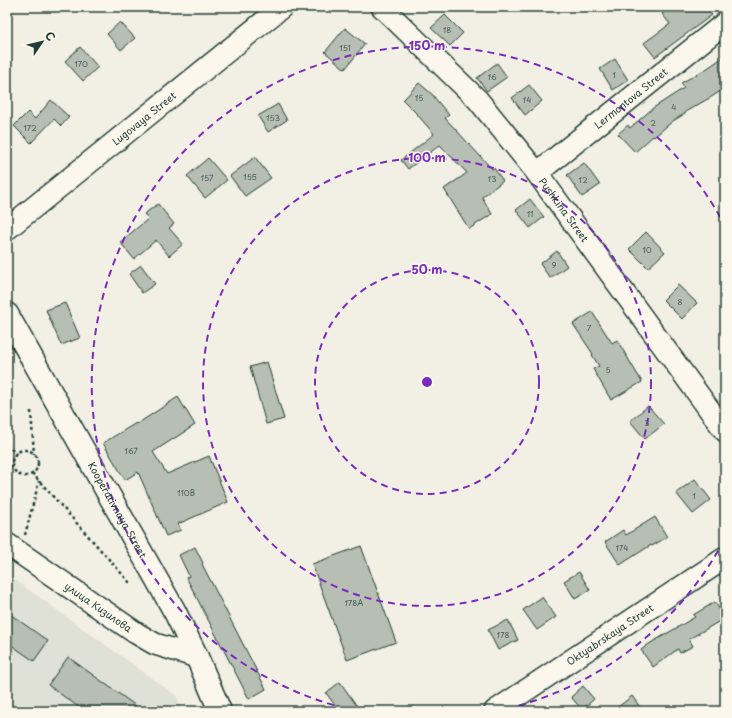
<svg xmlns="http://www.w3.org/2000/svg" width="732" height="718" font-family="'Playpen Sans',sans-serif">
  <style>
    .built { fill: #e0e1d6 }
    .building { fill: #b7beb3; stroke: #1f3d34 }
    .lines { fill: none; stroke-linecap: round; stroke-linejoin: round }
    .minor-casing { stroke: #1f3d34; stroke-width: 24 }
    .major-casing { stroke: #1f3d34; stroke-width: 25 }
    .path { stroke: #1f3d34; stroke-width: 2.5; stroke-dasharray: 3 3; stroke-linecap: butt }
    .minor { stroke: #fbf7ec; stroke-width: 21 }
    .major { stroke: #fbf7ec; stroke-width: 22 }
    .ring { fill: none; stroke: #7b2cbf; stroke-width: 2; stroke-dasharray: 7 5 }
    .labels { text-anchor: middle; stroke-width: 3; stroke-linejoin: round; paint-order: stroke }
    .number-label { font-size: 8px; fill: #455d54 }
    .street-label { font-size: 10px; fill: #1f3d34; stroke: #fbf7ec }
    .centre { fill: #7b2cbf; stroke: #fbf7ec; stroke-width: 2 }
    .ring-label { font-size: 12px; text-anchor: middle; font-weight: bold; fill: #7b2cbf; stroke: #fbf7ec; stroke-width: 3; stroke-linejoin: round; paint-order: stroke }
  </style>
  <rect width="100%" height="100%" fill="#f2f0e5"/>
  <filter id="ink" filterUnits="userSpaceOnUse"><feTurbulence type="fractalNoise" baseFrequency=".025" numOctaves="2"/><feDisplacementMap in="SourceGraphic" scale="8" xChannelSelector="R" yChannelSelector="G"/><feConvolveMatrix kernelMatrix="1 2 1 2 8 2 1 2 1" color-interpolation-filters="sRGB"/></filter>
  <g filter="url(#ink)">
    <polygon class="built" points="7,574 177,696 181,711 7,711"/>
    <g class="building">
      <polygon points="672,7 705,7 712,15 655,57 644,43 670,24 662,14"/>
      <polygon points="445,15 463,33 450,46 431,28"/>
      <polygon points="120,22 135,38 121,50 107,34"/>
      <polygon points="345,28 365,44 345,69 325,52"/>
      <polygon points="80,47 98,67 83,81 65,61"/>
      <polygon points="725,56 725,88 713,96 685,112 686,113 673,121 654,137 653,136 635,152 618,134 628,125 630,128 653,108 684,88 681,83 706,69"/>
      <polygon points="615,59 628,80 613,90 600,69"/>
      <polygon points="497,63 507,77 487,91 477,78"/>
      <polygon points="419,83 434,96 434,97 449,115 445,118 492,169 494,168 503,181 482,197 492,214 469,229 444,189 467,173 440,145 408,169 401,160 434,134 416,113 403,100"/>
      <polygon points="529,85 542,101 525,115 512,98"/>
      <polygon points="51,100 69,117 61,126 54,119 31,143 14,126 28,112 35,119"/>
      <polygon points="278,104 287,120 268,132 258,116"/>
      <polygon points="255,157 271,178 245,196 230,176"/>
      <polygon points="208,158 227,180 205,198 187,176"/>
      <polygon points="584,163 600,185 582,197 567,175"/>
      <polygon points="530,199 544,217 530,228 516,210"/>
      <polygon points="158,204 174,224 169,228 183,244 169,256 156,240 134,259 120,242 148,219 144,214"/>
      <polygon points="646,232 665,252 648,268 629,249"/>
      <polygon points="557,251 567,266 550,278 540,264"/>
      <polygon points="141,265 155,284 142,293 129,274"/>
      <polygon points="678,285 697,303 682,319 663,300"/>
      <polygon points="65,303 80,338 61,345 46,310"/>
      <polygon points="592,312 612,343 617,340 642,382 611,400 593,369 599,366 592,355 593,354 573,324"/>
      <polygon points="267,362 284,419 266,424 250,367"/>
      <polygon points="178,397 195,425 153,452 167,474 209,456 228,502 178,524 181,530 166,536 138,472 125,480 103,443 136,423 137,424"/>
      <polygon points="648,406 664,424 645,439 630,421"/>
      <polygon points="695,479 711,500 693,514 676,493"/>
      <polygon points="655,517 667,537 652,546 651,545 620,565 605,542 623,530 626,535"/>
      <polygon points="361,546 396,642 347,660 312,564"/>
      <polygon points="195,547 203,563 202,564 266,689 249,699 186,577 189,576 179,555"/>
      <polygon points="579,572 590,590 575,599 564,581"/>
      <polygon points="542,597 556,617 537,630 523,610"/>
      <polygon points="715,602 725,618 689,639 693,646 680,653 678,649 653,667 641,650 649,644 695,617 693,615"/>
      <polygon points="7,612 48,641 34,661 7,642"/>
      <polygon points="508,620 518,640 498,650 488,630"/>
      <polygon points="68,657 143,711 84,711 48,685"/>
      <polygon points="340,682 357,706 350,711 339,711 326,693"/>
      <polygon points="583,686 594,699 582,710 571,697"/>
      <polygon points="632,696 643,711 613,711"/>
    </g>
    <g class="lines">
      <defs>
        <g id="minor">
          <path id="s1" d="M382 7 478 100 537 173 725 431"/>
          <path id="s2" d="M537 173 725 23"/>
          <path id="s3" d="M7 229 282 7"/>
          <path id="s4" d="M7 544 136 633 155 644 197 657"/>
          <path id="s5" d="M495 711 725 558"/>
        </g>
        <g id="major">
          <path id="s6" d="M7 314 175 612 197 657 220 711"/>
        </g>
      </defs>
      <use href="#minor" class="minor-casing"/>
      <use href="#major" class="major-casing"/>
      <g class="path">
        <polyline points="31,411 34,454"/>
        <polyline points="7,444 16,454"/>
        <circle cx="25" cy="463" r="13"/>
        <polyline points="32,473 131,584"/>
        <polyline points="25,535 39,481"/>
      </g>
      <use href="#minor" class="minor"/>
      <use href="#major" class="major"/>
    </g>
  </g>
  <g class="ring">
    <circle cx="427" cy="382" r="112"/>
    <circle cx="427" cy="382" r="224"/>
    <path d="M724 540A336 336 0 0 1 497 711M357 711A336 336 0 1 1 724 224"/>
  </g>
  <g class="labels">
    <g class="number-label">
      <text x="447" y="33">18</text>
      <text x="345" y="51">151</text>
      <text x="81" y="67">170</text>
      <text x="614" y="78">1</text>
      <text x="492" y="80">16</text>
      <text x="419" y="101">15</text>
      <text x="527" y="103">14</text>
      <text x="674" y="110">4</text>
      <text x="273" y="121">153</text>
      <text x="653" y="126">2</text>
      <text x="30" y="131">172</text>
      <text x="250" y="180">155</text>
      <text x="207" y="181">157</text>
      <text x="492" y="182">13</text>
      <text x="583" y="183">12</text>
      <text x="530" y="217">11</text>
      <text x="647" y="253">10</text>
      <text x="554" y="268">9</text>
      <text x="680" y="305">8</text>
      <text x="589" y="331">7</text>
      <text x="608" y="373">5</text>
      <text x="647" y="426">3</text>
      <text x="131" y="454">167</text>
      <text x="186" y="496">110В</text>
      <text x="694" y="499">1</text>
      <text x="622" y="551">174</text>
      <text x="354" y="606">178А</text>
      <text x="503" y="638">178</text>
    </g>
    <g class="street-label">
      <text dy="4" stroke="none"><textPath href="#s2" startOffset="120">Lermontova Street</textPath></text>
      <text dy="4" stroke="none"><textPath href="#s3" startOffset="176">Lugovaya Street</textPath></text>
      <text dy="4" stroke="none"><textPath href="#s1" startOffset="273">Pushkina Street</textPath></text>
      <text dy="4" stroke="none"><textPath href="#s6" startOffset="225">Kooperativnaya Street</textPath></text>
      <text dy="4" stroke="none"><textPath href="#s4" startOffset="111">улица Кизилова</textPath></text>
      <text dy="4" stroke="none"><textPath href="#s5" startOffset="138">Oktyabrskaya Street</textPath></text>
    </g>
  </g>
  <circle cx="427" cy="382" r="6" class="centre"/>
  <g class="ring-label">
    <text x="427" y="50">150 m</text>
    <text x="427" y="162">100 m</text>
    <text x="427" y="274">50 m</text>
  </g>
  <rect width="732" height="718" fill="none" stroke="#fbf7ec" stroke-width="24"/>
  <rect x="12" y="12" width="708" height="694" fill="none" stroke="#1f3d34" stroke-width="1.5" filter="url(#ink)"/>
  <g transform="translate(42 42) rotate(55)" stroke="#fbf7ec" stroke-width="3" paint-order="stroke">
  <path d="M0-3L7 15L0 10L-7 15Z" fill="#1f3d34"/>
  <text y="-6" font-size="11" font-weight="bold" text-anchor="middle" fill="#1f3d34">С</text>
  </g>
</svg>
